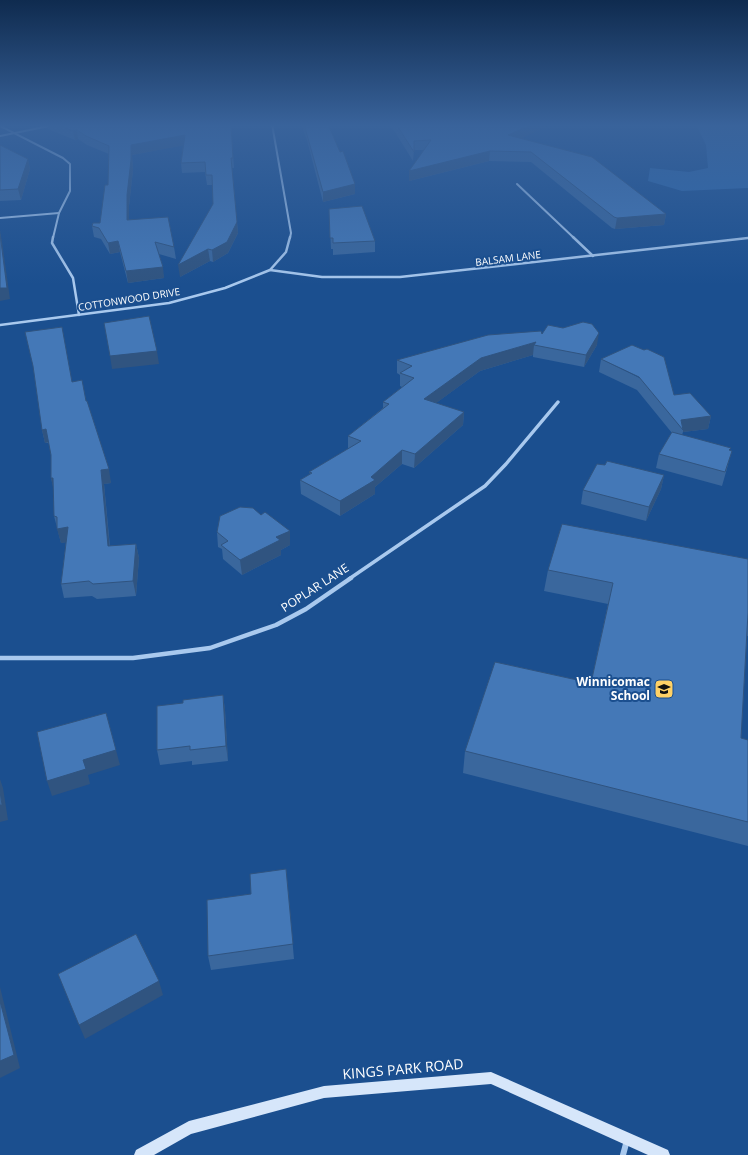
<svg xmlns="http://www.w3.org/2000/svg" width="748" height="1155" font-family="'Open Sans',sans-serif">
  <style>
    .green { fill: #2e69ad }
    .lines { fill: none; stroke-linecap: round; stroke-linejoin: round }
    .street-far4 { stroke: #a9c9ee; stroke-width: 2 }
    .street-far3 { stroke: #a9c9ee; stroke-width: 2.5 }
    .street-far2 { stroke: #a9c9ee; stroke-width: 3.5 }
    .street-far1 { stroke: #a9c9ee; stroke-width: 4.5 }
    .street { stroke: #a9c9ee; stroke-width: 6 }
    .secondary { fill: #d6e6fa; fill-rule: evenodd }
    .wall { fill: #3a679d }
    .shaded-wall { fill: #305480 }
    .building { fill: #4478b7; stroke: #305480 }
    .labels { text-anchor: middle; stroke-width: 4; stroke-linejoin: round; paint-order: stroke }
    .far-street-label { font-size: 10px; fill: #fff; stroke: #1b4f8f }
    .street-label { font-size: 12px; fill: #fff; stroke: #1b4f8f }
    .poi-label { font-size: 12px; font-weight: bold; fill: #fff; stroke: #1b4f8f; text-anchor: end }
    .near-street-label { font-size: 14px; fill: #fff; stroke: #1b4f8f }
  </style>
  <rect width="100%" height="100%" fill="#1b4f8f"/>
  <polygon class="green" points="696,124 739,124 748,130 748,188 682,191 648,181 650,168 689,172 708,168 706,145"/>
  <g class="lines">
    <g class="street-far4">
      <polyline points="272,124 291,233 290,238"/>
      <polyline points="0,126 63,158 70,164 70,191 59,213 53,238"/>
      <polyline points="0,136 59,124"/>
      <polyline points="517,184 574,238"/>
      <polyline points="0,218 59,213"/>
      <polyline points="746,238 748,238"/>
    </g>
    <g class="street-far3">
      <polyline points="53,237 52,243 73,278 79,315"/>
      <polyline points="573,237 593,256"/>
      <polyline points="270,270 322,277 400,277 748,238"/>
      <polyline points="0,325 169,303 225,288 270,270 286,252 290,237"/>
    </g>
    <polyline class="street-far2" points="349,579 485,486 506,464 558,402"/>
    <polyline class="street-far1" points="0,658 133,658 210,648 276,625 306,609 351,578"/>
    <polyline class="street" points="623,1155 627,1140"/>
    <polygon class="secondary" points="491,1072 668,1150 670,1155 648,1155 491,1084 324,1098 191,1134 154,1155 134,1155 136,1150 189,1121 324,1086"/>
  </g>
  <g class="wall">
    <polygon points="36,124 231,124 234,168 232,168 238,233 228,253 213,262 210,261 180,277 213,204 213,185 207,185 205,172 182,173 181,163 183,145 132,155 133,170 129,206 129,220 174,247 176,259 159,254 164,278 128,283 120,252 110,254 101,239 94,237 92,226 100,223 108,185 109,154 87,145 78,139 75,140 48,129 47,124 40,125"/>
    <polygon points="301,124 328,124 355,194 323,202 307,140"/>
    <polygon points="390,124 446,124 453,125 483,124 551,124 521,138 666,214 664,225 615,229 612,228 531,162 489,161 409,181 424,150 414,150 413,161"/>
    <polygon points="0,145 28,159 30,169 21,200 0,201"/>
    <polygon points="329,209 375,241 375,252 333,255 333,249 331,249"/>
    <polygon points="563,328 597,345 584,367 533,357 533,355 480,371 436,403 464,412 463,425 414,468 402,464 375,487 375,494 340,516 301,494 300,480 310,474 309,472 348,449 348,436 383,408 383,402 402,387 400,386 400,375 397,373 397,360 542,334"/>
    <polygon points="601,359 674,395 711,416 708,429 683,432 682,435 730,451 728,465 722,486 656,468 659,454 672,433 637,390 599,372"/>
    <polygon points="73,382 86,401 111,483 104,484 110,546 136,544 139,558 136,596 97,599 92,596 64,598 61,584 66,542 61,543 54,516 54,490 51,478 51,455 49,443 45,443 42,430"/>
    <polygon points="605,465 664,475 661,489 646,521 581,504 583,490"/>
    <polygon points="217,532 290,545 281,550 281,555 242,575 223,559 222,549 218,547"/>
    <polygon points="748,559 748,636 747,636 741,738 748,740 748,846 463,773 465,751 591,683 608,604 544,591 548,570"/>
    <polygon points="223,695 225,710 228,761 192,765 192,761 160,765 157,750 183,703"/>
    <polygon points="286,869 294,959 211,970 208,956 251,894"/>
  </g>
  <g class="shaded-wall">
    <polygon points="533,124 551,124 508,145 508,135"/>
    <polygon points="77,130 78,139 75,140 73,131"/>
    <polygon points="185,135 186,145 132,155 133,170 129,206 129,231 127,220 127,195 131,145"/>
    <polygon points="490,151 489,161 409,181 409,171"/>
    <polygon points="28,159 30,169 21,200 18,189"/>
    <polygon points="355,184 355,194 323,202 323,192"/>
    <polygon points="666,214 664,225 615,229 617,218"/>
    <polygon points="237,222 238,233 228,253 213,262 212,250"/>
    <polygon points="0,230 2,242 10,299 0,301"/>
    <polygon points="118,241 120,252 110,254 108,243"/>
    <polygon points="208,249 210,261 180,277 178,265"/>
    <polygon points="163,267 164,278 128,283 126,271"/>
    <polygon points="599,333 597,345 584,367 586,355"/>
    <polygon points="536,342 534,345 533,355 480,371 424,412 424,399 481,358"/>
    <polygon points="157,351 159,364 112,369 110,356"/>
    <polygon points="464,412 463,425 414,468 415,454"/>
    <polygon points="711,416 708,429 683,432 683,430 681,420"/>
    <polygon points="46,429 49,442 45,443 42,430"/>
    <polygon points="402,450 402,464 375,487 375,494 340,516 340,501 371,477"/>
    <polygon points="109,469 111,483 104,484 111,561 108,546 101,470"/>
    <polygon points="664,475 661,489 646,521 649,507"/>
    <polygon points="51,478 53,478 54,492"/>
    <polygon points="68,527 71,542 61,543 57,529"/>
    <polygon points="290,531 290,545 281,550 281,555 242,575 240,560 276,537"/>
    <polygon points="136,544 139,558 136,596 133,581"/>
    <polygon points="223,695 225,710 228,761 226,746"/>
    <polygon points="116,750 120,765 88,775 90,784 52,796 47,781 83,760"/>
    <polygon points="0,779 3,788 8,820 0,822"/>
    <polygon points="159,981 163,995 85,1039 79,1025"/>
    <polygon points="0,987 20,1068 0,1078"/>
  </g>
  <g class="building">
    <polygon points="56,124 231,124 233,158 231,158 237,222 227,242 212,250 208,249 178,265 213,204 212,175 206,175 205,162 181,163 185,135 131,145 131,160 127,195 127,220 168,217 174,247 155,242 163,267 126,271 118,241 108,243 99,228 92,226 93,223 100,223 105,185 108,185 109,146 86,136 77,130 73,131"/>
    <polygon points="304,124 328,124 340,152 343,151 355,184 323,192"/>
    <polygon points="396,124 446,124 453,125 483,124 533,124 508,135 592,157 666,214 617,218 614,217 531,152 490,151 409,171 431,140 414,141 414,152"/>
    <polygon points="0,145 28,159 18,189 0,190"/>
    <polygon points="362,206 375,241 333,243 333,238 330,238 329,209"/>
    <polygon points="0,234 7,288 0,288"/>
    <polygon points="149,316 157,351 110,356 104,323"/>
    <polygon points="583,322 592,324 599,333 586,355 534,345 536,342 481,358 424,399 464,412 415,454 402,450 371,477 375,480 340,501 300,480 312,473 309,472 361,441 348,436 389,404 383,402 414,378 400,373 412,366 397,360 488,335 541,331 542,334 548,325 563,328"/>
    <polygon points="62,327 72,382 82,380 86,401 87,401 109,469 101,470 108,546 136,544 133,581 93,584 89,581 61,584 68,527 57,529 57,517 54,516 53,478 51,478 51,455 46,429 42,430 33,366 25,332"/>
    <polygon points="632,345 644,350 647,349 664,357 674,395 690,393 711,416 681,420 683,430 639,377 601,359"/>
    <polygon points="672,432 731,448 729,450 732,451 725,472 659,454"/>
    <polygon points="607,461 664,475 649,507 583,490 597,464 605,465"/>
    <polygon points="240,507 253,508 261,515 265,512 290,531 276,537 280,540 240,560 221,545 228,541 217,532 220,516"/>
    <polygon points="562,524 748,559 748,613 741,738 748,740 748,822 465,751 495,662 591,683 613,583 548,570"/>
    <polygon points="223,695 226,746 190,750 190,746 157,750 157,706 183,703 183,700"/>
    <polygon points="106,713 116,750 83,760 86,769 47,781 37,732"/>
    <polygon points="0,791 2,805 0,805"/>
    <polygon points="286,869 293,944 208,956 207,900 251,894 250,874"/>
    <polygon points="136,934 159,981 79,1025 58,974"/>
    <polygon points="0,1001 14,1055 0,1061"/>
  </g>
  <linearGradient id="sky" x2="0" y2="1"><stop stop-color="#0f2b4f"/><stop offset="0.44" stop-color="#39639b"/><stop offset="1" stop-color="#39639b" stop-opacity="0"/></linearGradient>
  <rect width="748" height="285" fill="url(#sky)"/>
  <defs>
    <symbol id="school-square" viewBox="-11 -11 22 22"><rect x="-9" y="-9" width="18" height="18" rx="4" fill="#ffd166" stroke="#1b4f8f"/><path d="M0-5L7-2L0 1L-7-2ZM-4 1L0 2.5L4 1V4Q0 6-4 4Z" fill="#111"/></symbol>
  </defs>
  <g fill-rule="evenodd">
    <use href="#school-square" x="653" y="678" width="22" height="22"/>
  </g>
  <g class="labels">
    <g class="far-street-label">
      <text transform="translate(508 258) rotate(-7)" y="4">BALSAM LANE</text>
      <text transform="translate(129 299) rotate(-9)" y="4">COTTONWOOD DRIVE</text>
    </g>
    <g class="street-label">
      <text transform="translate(315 588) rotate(-33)" y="4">POPLAR LANE</text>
    </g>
    <g class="poi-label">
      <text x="650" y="686">Winnicomac<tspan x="650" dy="14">School</tspan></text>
    </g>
    <g class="near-street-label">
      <text transform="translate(403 1069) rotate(-5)" y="5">KINGS PARK ROAD</text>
    </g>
  </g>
</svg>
